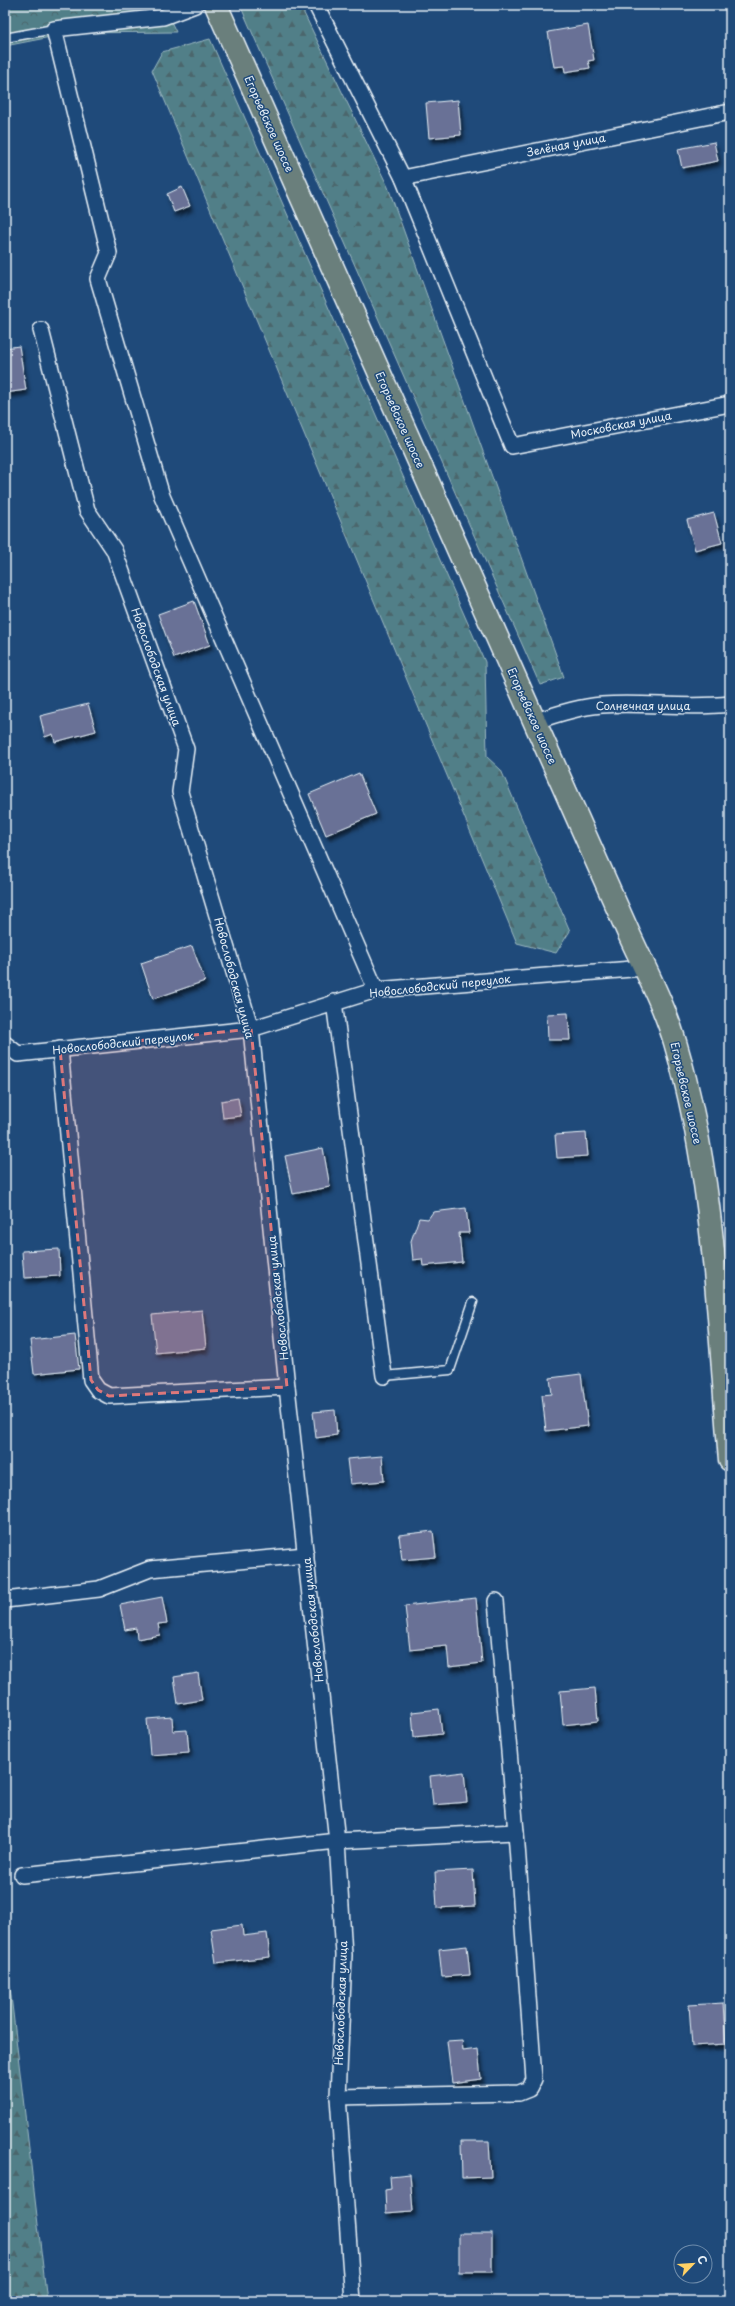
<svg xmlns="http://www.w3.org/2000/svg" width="735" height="2306" font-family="'Playpen Sans',sans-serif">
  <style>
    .forest { fill: url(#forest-firs); stroke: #9cb8c0 }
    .park { fill: url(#park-crowns); stroke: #9cb8c0 }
    .building { fill: #697196; stroke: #e8f1f8; filter: url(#shadow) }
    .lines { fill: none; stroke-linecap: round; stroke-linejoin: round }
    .service-casing { stroke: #e8f1f8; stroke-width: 11 }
    .minor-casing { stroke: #e8f1f8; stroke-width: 18 }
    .primary-casing { stroke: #e8f1f8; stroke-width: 25 }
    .service { stroke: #1f4a7a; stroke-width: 8 }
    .minor { stroke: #1f4a7a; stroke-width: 15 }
    .primary { stroke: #6b7f7c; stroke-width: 22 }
    .marked { fill: #dd787b; fill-opacity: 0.2; stroke: #dd787b; stroke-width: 3; stroke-dasharray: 8 5; stroke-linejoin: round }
    .labels { text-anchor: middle; stroke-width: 3; stroke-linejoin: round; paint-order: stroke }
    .street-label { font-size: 11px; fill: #e8f1f8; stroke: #1f4a7a }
  </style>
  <defs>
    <pattern id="forest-firs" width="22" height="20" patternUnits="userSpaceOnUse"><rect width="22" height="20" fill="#517f88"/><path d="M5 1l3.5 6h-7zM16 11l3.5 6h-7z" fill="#4c666c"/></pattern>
    <pattern id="park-crowns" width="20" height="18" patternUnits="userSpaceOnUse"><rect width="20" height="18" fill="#517f88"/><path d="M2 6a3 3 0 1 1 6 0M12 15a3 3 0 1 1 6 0" fill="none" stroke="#4c666c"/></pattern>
    <filter id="shadow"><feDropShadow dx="2.5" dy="4.5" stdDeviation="2" flood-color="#0009"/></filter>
  </defs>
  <rect width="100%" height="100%" fill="#1f4a7a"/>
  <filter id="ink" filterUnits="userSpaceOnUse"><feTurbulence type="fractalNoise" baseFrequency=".025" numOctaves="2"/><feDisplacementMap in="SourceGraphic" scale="8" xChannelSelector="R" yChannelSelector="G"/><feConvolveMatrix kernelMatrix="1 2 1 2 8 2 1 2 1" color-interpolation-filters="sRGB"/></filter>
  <g filter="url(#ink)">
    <g class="forest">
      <polygon points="240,5 300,5 388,187 564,677 540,685"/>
      <polygon points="210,39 485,662 487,757 501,770 570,931 556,953 517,943 152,70 162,52"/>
      <polygon points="5,1945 47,2301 5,2301"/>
    </g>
    <polygon class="park" points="5,5 163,5 176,32 71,33 5,46"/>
    <g class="building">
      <polygon points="588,25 594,60 588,61 590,68 565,72 564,66 554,67 548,32"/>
      <polygon points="458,100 461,135 429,138 426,103"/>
      <polygon points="714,142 718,161 682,168 678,149"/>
      <polygon points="182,187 190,206 174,212 167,194"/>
      <polygon points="19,346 26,390 5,393 5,348"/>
      <polygon points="714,513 722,543 695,550 687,520"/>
      <polygon points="194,601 210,645 174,658 158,614"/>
      <polygon points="88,704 96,731 55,742 53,734 45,737 40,716"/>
      <polygon points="359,773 376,814 326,835 309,794"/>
      <polygon points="192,946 205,981 153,999 141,963"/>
      <polygon points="568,1013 570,1040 548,1040 547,1014"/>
      <polygon points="238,1098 241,1116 223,1118 221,1101"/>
      <polygon points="586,1133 588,1156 557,1158 555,1135"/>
      <polygon points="323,1148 330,1187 293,1194 285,1156"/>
      <polygon points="466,1208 469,1233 459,1233 462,1262 423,1266 422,1259 413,1260 411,1241 419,1218 428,1219 433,1212"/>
      <polygon points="59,1249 60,1276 24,1278 22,1251"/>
      <polygon points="202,1310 206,1348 156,1353 152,1315"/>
      <polygon points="75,1335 79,1369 34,1374 30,1340"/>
      <polygon points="581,1374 588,1426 546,1431 542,1395 552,1394 550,1378"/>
      <polygon points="335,1410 337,1435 316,1438 313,1412"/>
      <polygon points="382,1456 384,1481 350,1484 347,1459"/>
      <polygon points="433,1531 436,1557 402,1560 399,1535"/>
      <polygon points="162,1597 167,1623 158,1624 160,1635 137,1639 136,1628 125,1630 120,1605"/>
      <polygon points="476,1598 482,1663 449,1667 447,1646 410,1650 405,1606"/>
      <polygon points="198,1673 202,1700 178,1704 174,1677"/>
      <polygon points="595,1688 598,1721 563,1725 560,1691"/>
      <polygon points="439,1709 442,1734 414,1737 412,1712"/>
      <polygon points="172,1717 173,1731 187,1730 189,1752 150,1755 147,1719"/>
      <polygon points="464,1772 467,1802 433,1805 430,1776"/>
      <polygon points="473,1870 475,1906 437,1908 435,1872"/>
      <polygon points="242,1925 243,1936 267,1933 270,1957 216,1963 211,1929"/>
      <polygon points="467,1946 470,1975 442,1977 439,1949"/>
      <polygon points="723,2003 726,2044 692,2046 689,2005"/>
      <polygon points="462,2040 463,2051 478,2049 481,2079 452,2083 447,2041"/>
      <polygon points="461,2141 489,2141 491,2177 462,2178"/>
      <polygon points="410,2174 413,2211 386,2213 385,2190 391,2189 390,2176"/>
      <rect x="459" y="2233" width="33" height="39"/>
    </g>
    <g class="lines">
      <defs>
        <g id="service">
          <polyline points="5,38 54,29"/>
          <polyline points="384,1376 450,1370 473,1302"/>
        </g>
        <g id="minor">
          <polyline points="195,5 163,17 54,29 109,253 98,279 162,496 376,990"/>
          <polyline points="316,5 403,178 512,446 730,404"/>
          <polyline points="403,178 730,112"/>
          <polyline points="41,330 87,510 114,550 186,749 180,792 251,1029 287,1387 337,1841 344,1955 338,2097 353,2301"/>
          <path d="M534 722C556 714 578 707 602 705 645 702 688 709 730 704"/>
          <polyline points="334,1002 384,1376"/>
          <polyline points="5,1044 18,1054 251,1029 376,990 644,968"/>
          <polyline points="60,1049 91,1380 98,1390 109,1396 287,1387"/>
          <polyline points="5,1600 99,1589 150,1569 306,1555"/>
          <polyline points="22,1875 337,1841 516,1832"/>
          <polyline points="338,2097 519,2093 529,2089 534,2079 516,1832 496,1601"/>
        </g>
        <path id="primary" d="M216 5 629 934C645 969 664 1005 675 1042 715 1177 718 1321 730 1460"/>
      </defs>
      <use href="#service" class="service-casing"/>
      <use href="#minor" class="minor-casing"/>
      <use href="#primary" class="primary-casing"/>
      <use href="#service" class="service"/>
      <use href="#minor" class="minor"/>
      <use href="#primary" class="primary"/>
    </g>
  </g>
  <path class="marked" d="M251 1029 287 1387 109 1396 98 1390 91 1380 60 1049Z"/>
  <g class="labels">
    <g class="street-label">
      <text transform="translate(269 124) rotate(66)" y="4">Егорьевское шоссе</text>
      <text transform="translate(566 145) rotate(-11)" y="4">Зелёная улица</text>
      <text transform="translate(400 420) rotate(66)" y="4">Егорьевское шоссе</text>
      <text transform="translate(621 425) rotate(-11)" y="4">Московская улица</text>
      <text transform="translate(156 667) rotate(70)" y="4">Новослободская улица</text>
      <text x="643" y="710">Солнечная улица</text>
      <text transform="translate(532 716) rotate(66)" y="4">Егорьевское шоссе</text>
      <text transform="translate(234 978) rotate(75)" y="4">Новослободская улица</text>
      <text transform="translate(440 986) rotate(-6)" y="4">Новослободский переулок</text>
      <text transform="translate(123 1043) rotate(-6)" y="4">Новослободский переулок</text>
      <text transform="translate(686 1093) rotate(77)" y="4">Егорьевское шоссе</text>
      <text transform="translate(278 1298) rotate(-96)" y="4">Новослободская улица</text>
      <text transform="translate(313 1620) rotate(-96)" y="4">Новослободская улица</text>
      <text transform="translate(341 2003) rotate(-88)" y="4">Новослободская улица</text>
    </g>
  </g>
  <rect width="735" height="2306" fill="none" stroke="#1f4a7a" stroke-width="20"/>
  <rect x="10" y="10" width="715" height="2286" fill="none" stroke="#e8f1f8" stroke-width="1.5" filter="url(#ink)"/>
  <g transform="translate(693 2264) rotate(65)"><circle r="19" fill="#1f4a7a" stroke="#6f8dac"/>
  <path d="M0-3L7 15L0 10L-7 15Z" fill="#ffd166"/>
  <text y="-6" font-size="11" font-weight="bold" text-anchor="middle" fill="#e8f1f8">С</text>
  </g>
</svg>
